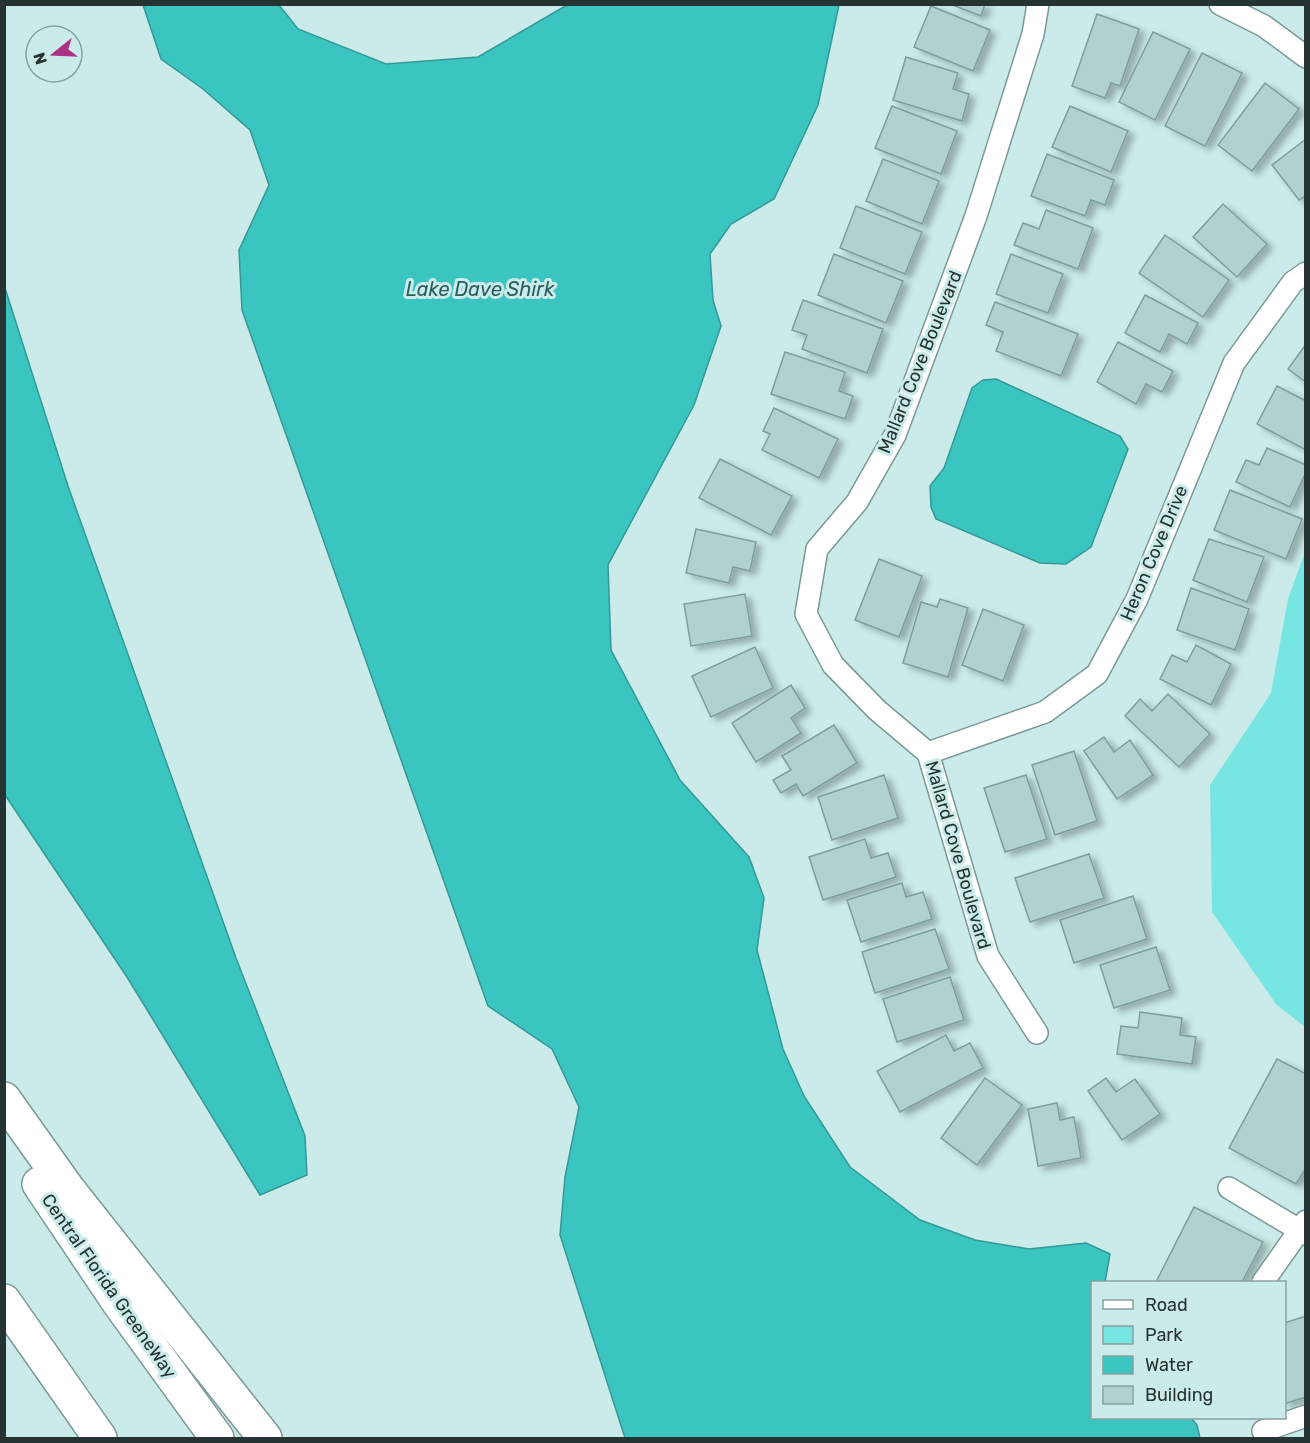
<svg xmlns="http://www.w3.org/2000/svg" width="1310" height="1443" font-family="Rubik,sans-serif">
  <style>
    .green { fill: #77e5e1 }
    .water { fill: #3bc5c1; stroke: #349996; stroke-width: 1.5 }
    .building { fill: #b0d1cf; stroke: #7e9d9c; stroke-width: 1.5; filter: url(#shadow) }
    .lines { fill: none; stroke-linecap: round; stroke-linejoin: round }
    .street-casing { stroke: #7a9998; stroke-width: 24 }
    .highway-casing { stroke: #7a9998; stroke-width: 36 }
    .street { stroke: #fff; stroke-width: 21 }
    .highway { stroke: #fff; stroke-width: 33 }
    .labels { text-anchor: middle; stroke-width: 6; stroke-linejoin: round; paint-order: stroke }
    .street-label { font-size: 18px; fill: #253332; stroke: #caebe9 }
    .water-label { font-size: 20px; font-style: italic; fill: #285f5d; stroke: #caebe9 }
  </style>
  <defs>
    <filter id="shadow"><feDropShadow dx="6" dy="4" stdDeviation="3" flood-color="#0004"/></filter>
  </defs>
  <rect width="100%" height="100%" fill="#caebe9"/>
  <polygon class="green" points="1305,552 1305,1027 1276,1004 1212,912 1210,785 1271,693 1288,599"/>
  <g class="water">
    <polygon points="143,5 279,5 298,29 386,64 478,57 567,5 839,5 818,105 774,199 731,224 710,254 713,300 721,326 694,405 608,565 611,650 680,780 749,857 764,898 757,950 783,1049 804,1096 850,1167 920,1220 975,1240 1029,1249 1086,1243 1110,1254 1105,1282 1092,1282 1092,1418 1191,1418 1197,1425 1200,1438 625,1438 560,1235 565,1177 579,1107 552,1049 488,1006 242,310 239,250 269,185 250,130 203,89 161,59"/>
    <polygon points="5,288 68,486 236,958 305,1136 307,1175 260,1195 127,977 5,795"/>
    <polygon points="996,379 1120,436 1128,449 1091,547 1066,564 1040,563 936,519 931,507 930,486 944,468 972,388 983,380"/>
  </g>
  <g class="building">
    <polygon points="950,4 985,4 981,16"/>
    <polygon points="931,6 990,30 973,71 914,47"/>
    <polygon points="1097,14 1139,29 1120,86 1111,83 1105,98 1072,86"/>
    <polygon points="1153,32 1190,49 1155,120 1119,102"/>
    <polygon points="1202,53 1242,73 1205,146 1165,126"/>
    <polygon points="906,57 958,73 953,89 969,94 962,121 893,100"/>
    <polygon points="1265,83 1299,109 1252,171 1218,145"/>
    <polygon points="892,106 957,131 941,174 875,148"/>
    <polygon points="1070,106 1128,131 1111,172 1052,147"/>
    <polygon points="1306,139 1306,195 1299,200 1272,165"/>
    <polygon points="1047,154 1114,180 1105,205 1091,200 1085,216 1031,196"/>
    <polygon points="883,159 939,181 922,224 866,201"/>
    <polygon points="1223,204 1267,244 1237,277 1193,237"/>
    <polygon points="856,206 922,232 905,274 840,248"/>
    <polygon points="1046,210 1093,228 1078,269 1014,245 1023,223 1039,229"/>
    <polygon points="1165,235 1229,280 1203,317 1139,273"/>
    <polygon points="834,254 903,281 886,323 818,295"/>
    <polygon points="1011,254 1063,274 1048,313 996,294"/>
    <polygon points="1145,295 1198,323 1187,344 1169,334 1160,352 1125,333"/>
    <polygon points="803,300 883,329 867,373 802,349 807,335 792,330"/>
    <polygon points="995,302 1078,334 1061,376 996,351 1003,332 986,325"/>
    <polygon points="1118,342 1173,371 1162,392 1146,384 1136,404 1097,382"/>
    <polygon points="1306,344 1306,382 1288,369"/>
    <polygon points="785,352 845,372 839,391 853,396 845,419 771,394"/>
    <polygon points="1277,386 1306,401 1306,450 1257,424"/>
    <polygon points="774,408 838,439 819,478 762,450 770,434 763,431"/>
    <polygon points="1267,448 1306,465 1306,472 1290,507 1236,482 1246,460 1259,465"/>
    <polygon points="720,459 792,496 771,535 699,498"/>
    <polygon points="1230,490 1302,519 1286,559 1214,530"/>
    <polygon points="696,529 756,542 750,571 733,567 729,583 686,573"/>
    <polygon points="1209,539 1264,557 1247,602 1193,580"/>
    <polygon points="879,559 922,576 899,637 855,620"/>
    <polygon points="1191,588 1249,609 1235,650 1177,630"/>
    <polygon points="745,594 752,636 691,646 684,604"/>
    <polygon points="940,599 968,608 948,677 903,663 921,602 937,607"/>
    <polygon points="983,609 1024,625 1003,681 962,665"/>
    <polygon points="1196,645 1231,664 1211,705 1160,679 1172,655 1187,662"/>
    <polygon points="755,647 773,688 711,717 692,676"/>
    <polygon points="791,685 805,708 791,718 801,733 756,762 732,723"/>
    <polygon points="1168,694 1210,734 1179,767 1125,716 1140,699 1152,711"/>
    <polygon points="834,725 857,763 803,796 796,784 781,793 773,780 791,770 782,756"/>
    <polygon points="1104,737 1114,752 1130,740 1153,775 1117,799 1084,751"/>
    <polygon points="1074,751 1097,821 1055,835 1032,765"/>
    <polygon points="884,775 898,818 832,840 818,797"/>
    <polygon points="1026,775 1047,839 1005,852 984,788"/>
    <polygon points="865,839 871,858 888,853 896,877 823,900 809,857"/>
    <polygon points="1089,854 1104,898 1030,922 1015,878"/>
    <polygon points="902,883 906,897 923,892 932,919 861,942 847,900"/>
    <polygon points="1133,896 1147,939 1074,963 1060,920"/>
    <polygon points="935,929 949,969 875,993 862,952"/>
    <polygon points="1156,947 1170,990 1114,1008 1100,965"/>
    <polygon points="950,977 964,1020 897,1042 883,999"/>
    <polygon points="1140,1012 1182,1018 1180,1035 1196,1037 1192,1064 1117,1054 1121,1026 1138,1028"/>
    <polygon points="946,1035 954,1051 970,1043 983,1068 900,1112 877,1071"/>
    <polygon points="1277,1059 1306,1074 1306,1168 1296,1184 1229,1148"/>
    <polygon points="985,1078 1022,1105 977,1165 941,1138"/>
    <polygon points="1106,1078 1116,1092 1135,1079 1160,1114 1122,1140 1088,1091"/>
    <polygon points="1057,1103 1060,1120 1074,1117 1081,1158 1038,1166 1028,1109"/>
    <polygon points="1194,1207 1263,1242 1242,1282 1156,1282"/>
    <polygon points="1306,1316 1306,1397 1284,1404 1284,1323"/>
  </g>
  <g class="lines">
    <defs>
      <g id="street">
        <polyline points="1220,4 1264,26 1306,57"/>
        <polyline points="928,753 1045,712 1097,674 1137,599 1234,363 1293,282 1306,273"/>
        <polyline points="1037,1033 988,956 928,753 877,710 833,665 806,614 817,549 857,502 895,435 976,216 1033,34 1038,4"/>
        <polyline points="1229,1188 1306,1234"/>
        <polyline points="1263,1282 1306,1221"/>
        <polyline points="1263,1431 1306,1416"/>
      </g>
      <g id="highway">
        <polyline points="4,1099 68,1189 265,1438"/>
        <polyline points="39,1184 119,1303 217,1438"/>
        <polyline points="4,1301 100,1438"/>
      </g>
    </defs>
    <use href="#street" class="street-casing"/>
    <use href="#highway" class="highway-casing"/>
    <use href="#street" class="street"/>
    <use href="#highway" class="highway"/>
  </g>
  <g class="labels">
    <g class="street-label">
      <text transform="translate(920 362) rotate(-68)" y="6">Mallard Cove Boulevard</text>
      <text transform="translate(1154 553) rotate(-67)" y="6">Heron Cove Drive</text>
      <text transform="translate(958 855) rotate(74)" y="6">Mallard Cove Boulevard</text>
      <text transform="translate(109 1286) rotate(55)" y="6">Central Florida GreeneWay</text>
    </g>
    <g class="water-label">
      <text x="480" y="296">Lake Dave Shirk</text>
    </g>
  </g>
  <rect width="1310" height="1443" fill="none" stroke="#253332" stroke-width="12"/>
  <rect x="1091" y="1281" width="195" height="138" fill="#caebe9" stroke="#88a1a0" stroke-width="1.5"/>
  <rect x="1103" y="1300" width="30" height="9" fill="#ffffff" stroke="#88a1a0" stroke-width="1.5"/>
  <text x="1145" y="1311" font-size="18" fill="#253332">Road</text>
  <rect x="1103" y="1326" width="30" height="18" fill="#77e5e1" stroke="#88a1a0" stroke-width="1.5"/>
  <text x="1145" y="1341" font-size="18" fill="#253332">Park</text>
  <rect x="1103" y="1356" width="30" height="18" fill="#3bc5c1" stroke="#88a1a0" stroke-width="1.5"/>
  <text x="1145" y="1371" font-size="18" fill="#253332">Water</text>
  <rect x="1103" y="1386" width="30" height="18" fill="#b0d1cf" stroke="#88a1a0" stroke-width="1.5"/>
  <text x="1145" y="1401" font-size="18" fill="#253332">Building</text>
  <g transform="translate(54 54) rotate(252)"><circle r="28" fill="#caebe9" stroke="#88a1a0" stroke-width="1.5"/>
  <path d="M0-4.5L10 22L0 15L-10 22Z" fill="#ac3287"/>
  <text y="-9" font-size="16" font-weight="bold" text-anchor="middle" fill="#253332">N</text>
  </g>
</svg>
